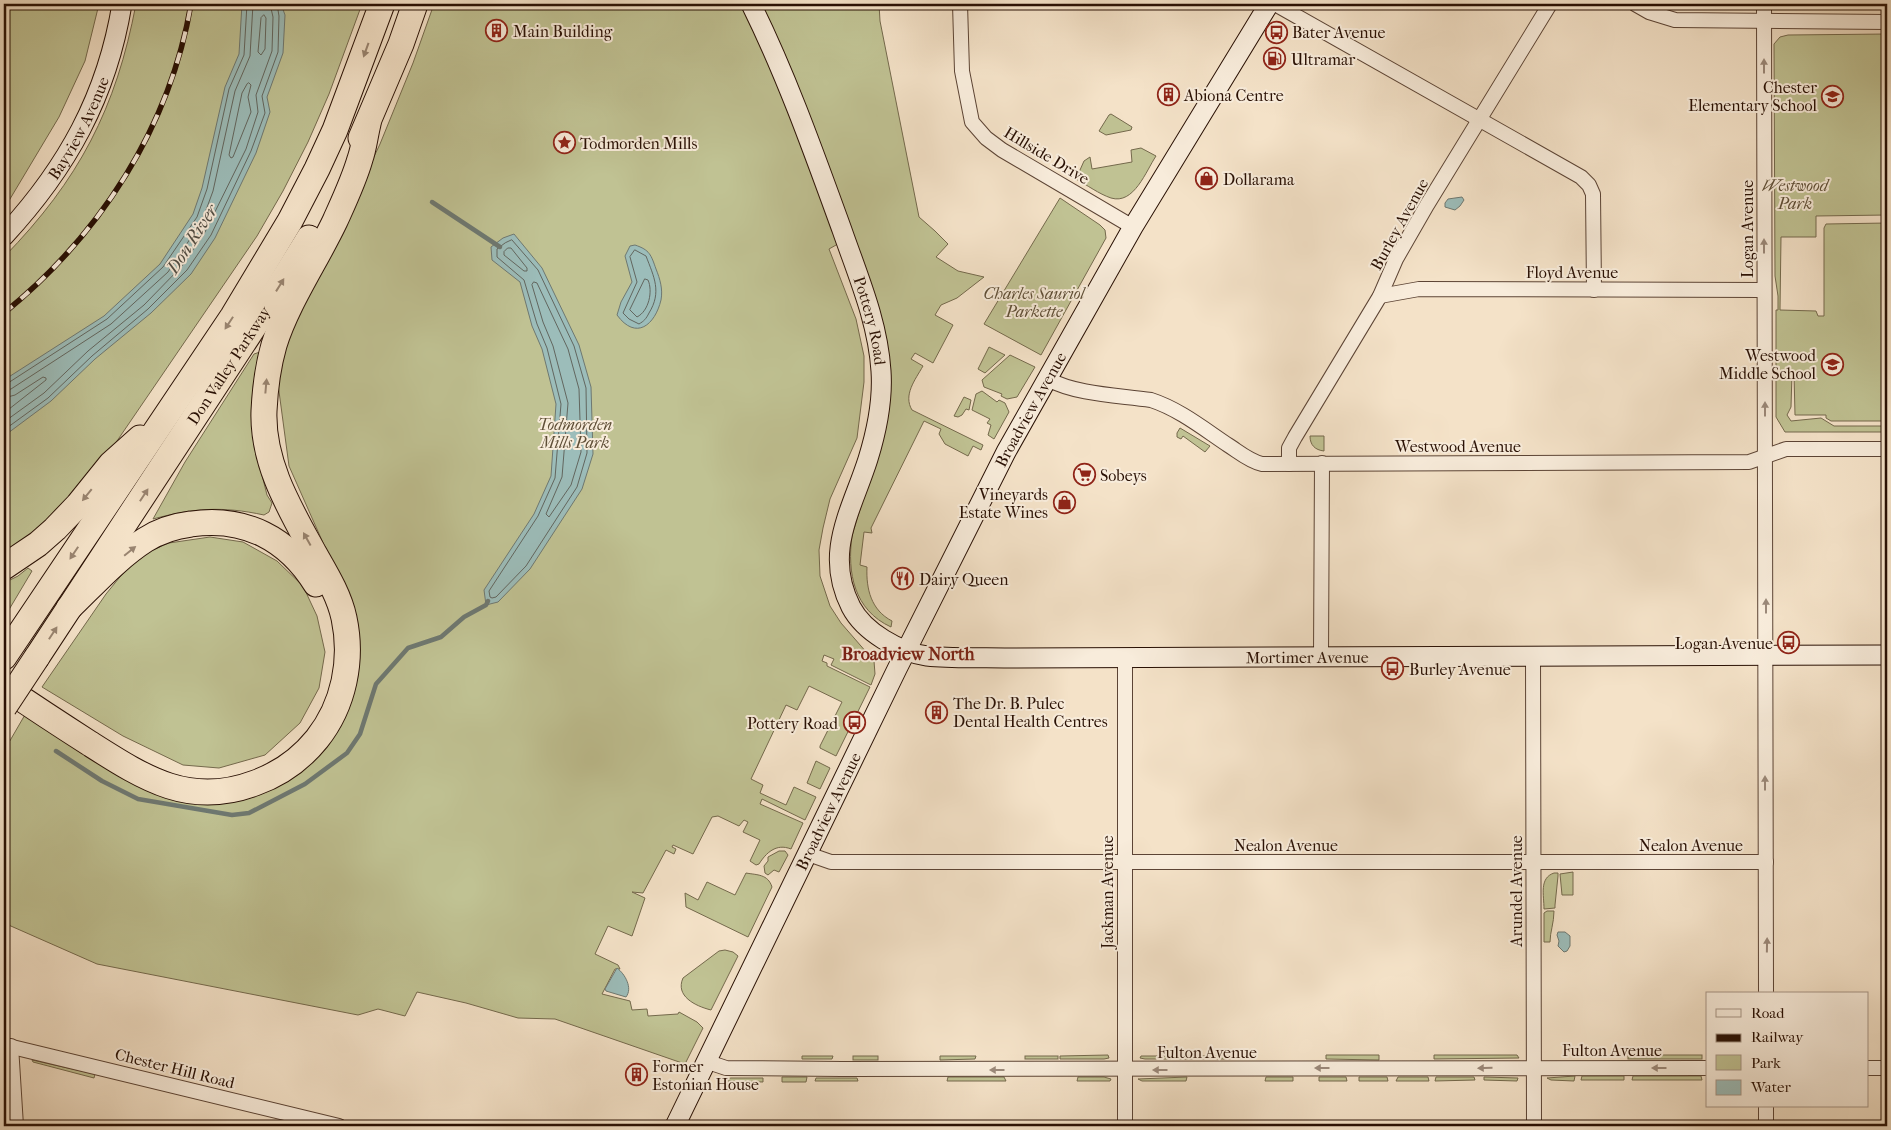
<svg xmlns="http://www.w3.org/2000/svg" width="1891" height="1130" font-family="'IM FELL French Canon',serif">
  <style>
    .green { fill: #c0c293; stroke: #74694c }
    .water { fill: #9cbdba; stroke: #6e7871 }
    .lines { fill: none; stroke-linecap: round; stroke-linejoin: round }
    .shore { stroke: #62665f; stroke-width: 1 }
    .stream { stroke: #6e7871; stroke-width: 4.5 }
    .street-casing { stroke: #5c4435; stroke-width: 16 }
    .secondary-casing { stroke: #291004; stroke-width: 21 }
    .highway-casing { stroke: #291004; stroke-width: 27 }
    .street { stroke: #f8ecdb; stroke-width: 14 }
    .secondary { stroke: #f8ecdb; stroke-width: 19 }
    .highway { stroke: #f4e2c8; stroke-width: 25 }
    .rail-casing { stroke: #291004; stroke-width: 5.5 }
    .rail { stroke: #f8ecdb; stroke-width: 4; stroke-dasharray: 11; stroke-linecap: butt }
    .highway-bridge-casing { stroke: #291004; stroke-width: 27; stroke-linecap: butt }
    .highway-bridge { stroke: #f4e2c8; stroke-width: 25 }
    .oneway { fill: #998470 }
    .oneway2 { fill: #9b897a }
    .labels { text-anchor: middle; stroke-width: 4; stroke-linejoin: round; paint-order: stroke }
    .poi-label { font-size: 16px; fill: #291004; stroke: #f8ecdb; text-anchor: start }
    .street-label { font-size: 16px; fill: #291004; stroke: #f8ecdb }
    .park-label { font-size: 16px; font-style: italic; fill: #5e4e36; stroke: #f8ecdb }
    .water-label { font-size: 18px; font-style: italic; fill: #514d44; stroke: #f8ecdb }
    .neighbourhood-label { font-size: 18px; font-weight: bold; fill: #7a1f14; stroke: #f8ecdb }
  </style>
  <rect width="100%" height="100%" fill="#f4e2c8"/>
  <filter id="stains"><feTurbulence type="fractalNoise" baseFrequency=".004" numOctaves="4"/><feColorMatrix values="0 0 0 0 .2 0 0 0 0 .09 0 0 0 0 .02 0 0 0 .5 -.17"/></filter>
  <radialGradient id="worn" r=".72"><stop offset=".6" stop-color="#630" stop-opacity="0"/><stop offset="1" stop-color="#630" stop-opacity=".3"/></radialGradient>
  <g class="green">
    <polygon points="4,4 99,4 85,61 59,117 4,209"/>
    <path d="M136 4H362L329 94 308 142 283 191 257 236 104 460 32 537 4 554V257C79 180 116 109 136 4Z"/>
    <path d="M434 4H879L880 21 919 217 935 231 948 244 936 257 958 271 984 277 957 298 941 305 935 315 953 325 933 363 915 353 911 359 923 366C915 380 903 395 912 410L983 445 981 450 973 446 968 456 945 444 939 434 941 429 924 421 871 528 872 533 864 532 860 565 867 567C866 589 871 610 892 621L891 627C854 610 847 573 852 536L883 433 852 236 829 249 856 319 864 356V382L857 438 830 499 823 528 819 550 820 576 830 606 841 623 874 661 875 674 871 685 831 665 834 659 824 655 822 661 827 663V666L870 687 836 756 820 748V746L842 702 809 686 797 710 786 705 751 779 763 785 760 793 786 805 794 787 816 797 805 820 762 799 760 804 803 823 791 849C776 843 766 853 759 864L756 865 750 861 760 840 743 832 748 822 744 820 739 826 718 816 712 817 693 854 673 845 672 847 676 849 674 854 666 850 643 893 632 892 645 898 632 936 608 926 595 954 618 965 620 969H615L602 994 630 1001 632 1010 647 1009 648 1016 678 1014 679 1012 697 1022 703 1028 685 1064 555 1019 518 1018 466 1003 417 992 405 1016 378 1009 358 1015 97 964 4 923V751L26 713 95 761 241 795 349 695 328 554 289 466 278 384 283 356 288 338 380 144 413 63Z"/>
    <polygon points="1777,4 1811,4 1811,9 1785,9"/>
    <polygon points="1887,34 1887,215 1816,216 1816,237 1781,237 1780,310 1816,311 1818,316 1824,316 1824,228 1826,224 1887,223 1887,421 1831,421 1826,418 1826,415 1795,415 1794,373 1792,373 1791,407 1787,415 1791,421 1821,418 1834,426 1887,426 1887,432 1785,432 1776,417 1776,310 1778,310 1778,296 1775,276 1774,44 1780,37 1788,35"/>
    <polygon points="1111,114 1132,127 1131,130 1106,135 1099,131 1109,115"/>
    <path d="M1141 148 1156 156C1146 171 1134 205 1111 198 1099 194 1087 185 1076 179L1084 161 1090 157 1092 169 1132 162 1131 150Z"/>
    <polygon points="1060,198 1100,225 1105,230 1106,238 1041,355 984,324"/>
    <polygon points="989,347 1005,355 985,373 978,369"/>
    <path d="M263 351 259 463 267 495 272 503 269 512 264 515C222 506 194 508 153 519L185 462 254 354Z"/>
    <polygon points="1010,355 1035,367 1017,397 1007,399 1001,396 1002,394 984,387 982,380"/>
    <polygon points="982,391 997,402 999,400 1005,403 1009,412 994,439 988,435 991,425 987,423 990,419 972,410 976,394"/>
    <polygon points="964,397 971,400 969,410 966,409 962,415 958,417 954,416"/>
    <polygon points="1180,428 1210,446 1205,452 1183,436 1181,439 1177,437 1177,433"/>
    <path d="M1310 436H1324V451C1315 450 1310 445 1310 436Z"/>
    <polygon points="210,537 243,542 277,561 303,586 317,616 325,652 319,688 300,723 265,755 219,768 183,765 123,736 42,687 106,594 137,556 169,543"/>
    <polygon points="28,568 32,571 4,618 4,583 18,576"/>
    <polygon points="816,761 830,768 820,789 807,783"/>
    <polygon points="779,851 785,851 788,855 779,872 774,870 768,875 765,873 764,866 768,861 768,857"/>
    <polygon points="1573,872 1573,895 1562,895 1560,874"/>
    <path d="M746 873C757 875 768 874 772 887L748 937 686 907 685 893 698 900 707 882 735 895Z"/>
    <path d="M1554 873H1558V876L1555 905V908L1544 909C1544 895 1539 878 1554 873Z"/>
    <path d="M1547 911H1554C1554 923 1550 932 1550 942H1544V913Z"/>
    <path d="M725 950 733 952 738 956 711 1010C695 1006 675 996 683 978L719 951Z"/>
    <polygon points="1108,1055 1109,1058 1104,1059 1060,1059 1060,1056"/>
    <polygon points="1326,1055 1379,1055 1379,1060 1326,1059"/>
    <polygon points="1434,1055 1517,1055 1519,1058 1434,1059"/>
    <rect x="1628" y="1055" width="74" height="4"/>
    <polygon points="802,1056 833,1056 832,1059 802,1059"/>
    <rect x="853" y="1056" width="25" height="4"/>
    <polygon points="940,1056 976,1056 975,1059 940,1060"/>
    <rect x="1025" y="1056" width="33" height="3"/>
    <polygon points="1141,1056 1242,1056 1241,1059 1145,1059 1140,1058"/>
    <polygon points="32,1060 95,1074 94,1078 33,1062"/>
    <polygon points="1575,1076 1574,1081 1551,1080 1547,1078"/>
    <polygon points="1582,1076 1624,1076 1624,1080 1581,1080"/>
    <polygon points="1633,1076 1701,1076 1702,1080 1632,1080"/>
    <polygon points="782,1077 807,1077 806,1082 782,1082"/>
    <polygon points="948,1077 1004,1077 1006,1081 947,1081"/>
    <polygon points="1078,1077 1104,1077 1111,1079 1110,1081 1077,1081"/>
    <polygon points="1187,1077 1186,1081 1142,1081 1138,1079"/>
    <polygon points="1266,1077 1293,1077 1293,1081 1265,1081"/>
    <polygon points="1319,1077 1346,1077 1347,1081 1319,1081"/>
    <polygon points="1359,1077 1387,1077 1388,1081 1359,1081"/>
    <polygon points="1398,1077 1428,1077 1429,1081 1396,1081"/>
    <polygon points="1436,1077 1474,1077 1475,1080 1435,1081"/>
    <polygon points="1484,1077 1518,1078 1517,1081 1484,1080"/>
    <polygon points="731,1078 763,1078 763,1082 725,1081 725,1079"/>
    <polygon points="816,1078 857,1078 858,1081 815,1081"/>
  </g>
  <g class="water">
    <polygon points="242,4 281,4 285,15 283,53 267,97 270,112 256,153 215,238 191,274 151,313 95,359 51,401 4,436 4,380 104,316 160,264 193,214 202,188 225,87 239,54"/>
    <polygon points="1462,197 1464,200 1460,206 1455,210 1445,207 1445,203 1448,199"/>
    <polygon points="514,234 542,268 579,345 591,387 593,454 582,489 530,569 498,602 486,605 484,590 534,514 551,476 556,404 542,349 532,326 520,282 492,260 491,247 503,238"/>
    <path d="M635 245C650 250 651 255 656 269 660 279 663 289 661 300 655 325 636 341 617 315L621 302 632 282 625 256 630 246Z"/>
    <polygon points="1558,932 1565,932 1570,936 1570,946 1567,951 1564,952 1558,946 1559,941 1557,935"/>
    <path d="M617 968C625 974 633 988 626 997L606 991 605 989Z"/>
  </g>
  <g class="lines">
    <g class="shore">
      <polygon points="264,15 266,18 265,49 261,55 258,52 261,18"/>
      <polygon points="249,83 251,85 248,97 251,112 233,157 231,158 229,155 242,93 247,84"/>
      <polygon points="512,240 538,270 574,346 586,388 587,453 577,487 526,566 496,597 492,598 490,597 489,591 538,516 555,478 561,404 547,348 537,324 524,280 497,257 497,249 505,243"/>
      <polygon points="508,248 511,248 527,268 527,271 524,271 504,255 504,252"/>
      <path d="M635 250 646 256C654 277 662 292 649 313 646 319 644 321 639 324L629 319 623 313 637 282 630 257Z"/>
      <path d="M645 279 648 280C653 291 649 311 637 317L630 310Z"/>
      <polygon points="534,282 537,283 568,349 579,389 581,452 571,485 549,517 546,514 562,477 568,403 553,346 543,322 532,285"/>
      <polyline points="4,384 8,383 107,319 163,267 197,217 207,189 229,89 244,55 247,4"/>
      <polyline points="4,391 11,389 111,324 168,272 202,221 213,191 235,91 250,56 253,4"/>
      <polyline points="4,398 15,395 43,377 46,378 46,380 4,413"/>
      <polyline points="4,422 44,393 88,351 144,305 182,266 205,232 246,149 258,112 256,95 272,51 273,17 270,4"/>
      <polyline points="4,430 48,398 92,356 148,309 187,270 211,235 251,151 265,113 262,96 278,52 279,16 277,4"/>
    </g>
    <g class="stream">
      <polyline points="432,202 500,247"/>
      <polyline points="56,751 102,781 138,799 232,815 249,813 305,784 347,753 360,734 376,684 408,648 441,637 464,617 486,605 488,601"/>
    </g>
    <defs>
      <g id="street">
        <polyline points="960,4 962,71 972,122 986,138 1002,150 1133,227"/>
        <polyline points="1275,4 1581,177 1589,185 1593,194 1594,290"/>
        <polyline points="1635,4 1649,12 1675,20 1887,22"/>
        <polyline points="1764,4 1766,994"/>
        <polyline points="1380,296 1419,289 1764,290"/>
        <path d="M1047 379C1079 395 1116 395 1151 400 1179 409 1204 429 1228 445 1239 452 1249 461 1262 464L1749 462 1786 449H1887"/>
        <polyline points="1289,464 1289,448 1295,437 1380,296 1396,259 1427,205 1550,4"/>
        <polyline points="1533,655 1534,1126"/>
        <polyline points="1321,656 1322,463"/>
        <polyline points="808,854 831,862 1766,862"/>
        <polyline points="4,1045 339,1126"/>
        <polyline points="11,1046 16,1126"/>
        <polyline points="708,1062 726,1068 842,1069 1707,1068"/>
        <polyline points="1867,1068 1887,1068"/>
        <polyline points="1766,1106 1766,1126"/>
        <polyline points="1125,1126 1125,657"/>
      </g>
      <g id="secondary">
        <path id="s1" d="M751 4C787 77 814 153 842 230 858 276 878 322 881 371 883 400 877 430 868 459 852 510 823 552 851 607 864 632 899 652 927 656 954 659 982 657 1009 658L1887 655"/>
        <path id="s2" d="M4 236C67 168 107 96 122 4"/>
        <path id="s3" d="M675 1126 897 669 1006 452 1133 227 1269 4"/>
      </g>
      <g id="highway">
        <polyline points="361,138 401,44 415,4"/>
        <polyline points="4,567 38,544 55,529 78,505 111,464 140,438"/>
        <path d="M69 608C93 585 117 558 145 540 159 531 175 526 191 524 245 516 288 539 316 584"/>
        <polyline points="4,657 233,316 290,221 317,169 335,130 382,4"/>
        <path id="s4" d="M37 657 257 322 309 238"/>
        <path d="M4 687C32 706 61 725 89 743 144 778 189 808 255 783 280 774 300 760 317 739 344 705 353 660 344 618 339 595 326 574 314 553 290 509 262 463 264 411 265 389 268 366 274 345 287 303 316 261 335 221 344 201 354 180 360 159 364 148 365 136 368 124"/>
      </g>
    </defs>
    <use href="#street" class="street-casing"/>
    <use href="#secondary" class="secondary-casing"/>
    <use href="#highway" class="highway-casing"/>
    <use href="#street" class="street"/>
    <use href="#secondary" class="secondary"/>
    <use href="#highway" class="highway"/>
    <defs>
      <path id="rail" d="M4 313C100 235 170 127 191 4"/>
    </defs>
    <use href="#rail" class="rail-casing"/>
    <use href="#rail" class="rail"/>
    <defs>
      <polyline id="highway-bridge" points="4,707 37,657"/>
    </defs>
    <use href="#highway-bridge" class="highway-bridge-casing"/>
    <use href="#highway-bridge" class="highway-bridge"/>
  </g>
  <defs><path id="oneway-solid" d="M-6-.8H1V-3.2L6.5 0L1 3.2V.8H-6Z" transform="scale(1.25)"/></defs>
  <g class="oneway">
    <use href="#oneway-solid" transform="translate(366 50) rotate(110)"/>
    <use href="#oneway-solid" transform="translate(280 285) rotate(-58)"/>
    <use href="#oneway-solid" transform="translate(229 323) rotate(123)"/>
    <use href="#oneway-solid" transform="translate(266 386) rotate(-85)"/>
    <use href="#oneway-solid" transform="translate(87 495) rotate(129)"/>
    <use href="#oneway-solid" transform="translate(144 495) rotate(-57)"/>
    <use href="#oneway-solid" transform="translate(307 539) rotate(-119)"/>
    <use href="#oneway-solid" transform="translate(130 551) rotate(-39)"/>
    <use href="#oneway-solid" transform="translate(74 553) rotate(124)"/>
    <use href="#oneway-solid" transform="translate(53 633) rotate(-57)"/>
  </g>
  <g class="oneway2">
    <use href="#oneway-solid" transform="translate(1764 66) rotate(-90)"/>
    <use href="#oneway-solid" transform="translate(1764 246) rotate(-90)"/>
    <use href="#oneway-solid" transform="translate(1765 409) rotate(-90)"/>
    <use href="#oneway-solid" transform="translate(1766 606) rotate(-90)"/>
    <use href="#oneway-solid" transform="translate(1765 783) rotate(-90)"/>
    <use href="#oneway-solid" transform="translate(1767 945) rotate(-89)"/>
    <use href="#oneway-solid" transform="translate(1322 1068) rotate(180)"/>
    <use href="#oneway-solid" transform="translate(1485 1068) rotate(179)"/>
    <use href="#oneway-solid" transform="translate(1659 1068) rotate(180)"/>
    <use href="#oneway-solid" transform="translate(997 1070) rotate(-180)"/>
    <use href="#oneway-solid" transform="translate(1160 1070) rotate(180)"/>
  </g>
  <defs>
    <symbol id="building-ring" viewBox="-11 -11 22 22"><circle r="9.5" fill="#f8ecdb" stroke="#8f2418" stroke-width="1.5"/><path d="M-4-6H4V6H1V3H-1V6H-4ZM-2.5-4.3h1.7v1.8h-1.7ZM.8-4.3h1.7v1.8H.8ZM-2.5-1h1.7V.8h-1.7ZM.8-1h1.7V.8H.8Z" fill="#8f2418"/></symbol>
    <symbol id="bus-ring" viewBox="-11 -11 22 22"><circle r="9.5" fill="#f8ecdb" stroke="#8f2418" stroke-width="1.5"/><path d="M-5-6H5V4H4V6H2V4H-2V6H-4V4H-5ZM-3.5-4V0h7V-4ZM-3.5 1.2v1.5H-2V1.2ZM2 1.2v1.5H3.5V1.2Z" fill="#8f2418"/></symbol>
    <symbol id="fuel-ring" viewBox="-11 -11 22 22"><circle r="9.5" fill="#f8ecdb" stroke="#8f2418" stroke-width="1.5"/><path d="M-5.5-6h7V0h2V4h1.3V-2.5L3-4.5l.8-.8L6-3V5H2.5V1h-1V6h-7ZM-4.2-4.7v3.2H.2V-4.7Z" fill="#8f2418"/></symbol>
    <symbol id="school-ring" viewBox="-11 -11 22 22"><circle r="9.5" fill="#f8ecdb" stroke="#8f2418" stroke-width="1.5"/><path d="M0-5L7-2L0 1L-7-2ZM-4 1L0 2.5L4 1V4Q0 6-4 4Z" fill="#8f2418"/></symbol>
    <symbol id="sight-ring" viewBox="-11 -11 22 22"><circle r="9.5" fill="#f8ecdb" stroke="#8f2418" stroke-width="1.5"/><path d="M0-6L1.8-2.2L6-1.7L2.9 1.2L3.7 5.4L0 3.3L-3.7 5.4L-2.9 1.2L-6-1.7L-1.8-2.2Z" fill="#8f2418"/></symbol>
    <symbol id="shop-ring" viewBox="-11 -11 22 22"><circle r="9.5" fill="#f8ecdb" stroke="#8f2418" stroke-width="1.5"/><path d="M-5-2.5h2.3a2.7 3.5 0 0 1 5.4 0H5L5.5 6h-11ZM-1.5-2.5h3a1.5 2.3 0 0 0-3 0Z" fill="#8f2418"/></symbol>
    <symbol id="supermarket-ring" viewBox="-11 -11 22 22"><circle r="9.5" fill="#f8ecdb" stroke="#8f2418" stroke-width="1.5"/><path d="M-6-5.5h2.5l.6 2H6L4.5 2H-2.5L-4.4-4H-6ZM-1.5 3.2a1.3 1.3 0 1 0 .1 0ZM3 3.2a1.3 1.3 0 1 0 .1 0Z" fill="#8f2418"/></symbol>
    <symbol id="restaurant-ring" viewBox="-11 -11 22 22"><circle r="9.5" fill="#f8ecdb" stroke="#8f2418" stroke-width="1.5"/><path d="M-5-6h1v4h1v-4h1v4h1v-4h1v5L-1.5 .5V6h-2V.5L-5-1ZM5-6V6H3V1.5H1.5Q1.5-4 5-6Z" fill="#8f2418"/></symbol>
  </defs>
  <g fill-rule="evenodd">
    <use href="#building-ring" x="484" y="18" width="25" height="25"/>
    <use href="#bus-ring" x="1264" y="20" width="25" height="25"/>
    <use href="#fuel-ring" x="1262" y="46" width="25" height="25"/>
    <use href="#building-ring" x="1156" y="82" width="25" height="25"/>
    <use href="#school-ring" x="1820" y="84" width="25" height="25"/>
    <use href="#sight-ring" x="552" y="130" width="25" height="25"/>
    <use href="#shop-ring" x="1194" y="166" width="25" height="25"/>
    <use href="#school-ring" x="1820" y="352" width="25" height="25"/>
    <use href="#supermarket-ring" x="1072" y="462" width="25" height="25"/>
    <use href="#shop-ring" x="1052" y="490" width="25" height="25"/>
    <use href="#restaurant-ring" x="890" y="566" width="25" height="25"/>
    <use href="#bus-ring" x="1776" y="630" width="25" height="25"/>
    <use href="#bus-ring" x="1380" y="656" width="25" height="25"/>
    <use href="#building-ring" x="924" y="700" width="25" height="25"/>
    <use href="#bus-ring" x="842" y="710" width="25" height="25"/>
    <use href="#building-ring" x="624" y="1062" width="25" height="25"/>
  </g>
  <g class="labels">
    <g class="poi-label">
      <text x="513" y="37">Main Building</text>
      <text x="1292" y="38">Bater Avenue</text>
      <text x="1291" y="65">Ultramar</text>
      <text x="1817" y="93" text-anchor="end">Chester<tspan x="1817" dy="18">Elementary School</tspan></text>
      <text x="1184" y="101">Abiona Centre</text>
      <text x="580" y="149">Todmorden Mills</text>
      <text x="1223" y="185">Dollarama</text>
      <text x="1816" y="361" text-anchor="end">Westwood<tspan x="1816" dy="18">Middle School</tspan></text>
      <text x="1100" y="481">Sobeys</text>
      <text x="1048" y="500" text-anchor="end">Vineyards<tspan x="1048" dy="18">Estate Wines</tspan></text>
      <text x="919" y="585">Dairy Queen</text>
      <text x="1773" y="649" text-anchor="end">Logan Avenue</text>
      <text x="1409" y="675">Burley Avenue</text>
      <text x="953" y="709">The Dr. B. Pulec<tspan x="953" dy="18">Dental Health Centres</tspan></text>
      <text x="838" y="729" text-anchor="end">Pottery Road</text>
      <text x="652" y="1072">Former<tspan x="652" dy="18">Estonian House</tspan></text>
    </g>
    <g class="street-label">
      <text dy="6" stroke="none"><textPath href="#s2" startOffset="132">Bayview Avenue</textPath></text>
      <text transform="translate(1047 155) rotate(31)" y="6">Hillside Drive</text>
      <text transform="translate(1399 224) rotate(-61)" y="6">Burley Avenue</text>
      <text transform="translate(1747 229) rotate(-90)" y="6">Logan Avenue</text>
      <text x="1572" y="278">Floyd Avenue</text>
      <text dy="6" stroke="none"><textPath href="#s1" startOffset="339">Pottery Road</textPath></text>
      <text dy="6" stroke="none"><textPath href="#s4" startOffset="349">Don Valley Parkway</textPath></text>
      <text dy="6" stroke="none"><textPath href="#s3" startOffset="800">Broadview Avenue</textPath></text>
      <text x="1458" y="452">Westwood Avenue</text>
      <text dy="6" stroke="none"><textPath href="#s1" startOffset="1108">Mortimer Avenue</textPath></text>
      <text dy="6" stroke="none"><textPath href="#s3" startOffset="350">Broadview Avenue</textPath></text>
      <text x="1286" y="851">Nealon Avenue</text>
      <text x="1691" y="851">Nealon Avenue</text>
      <text transform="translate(1516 891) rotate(-90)" y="6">Arundel Avenue</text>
      <text transform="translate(1107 892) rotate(-90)" y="6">Jackman Avenue</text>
      <text x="1612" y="1056">Fulton Avenue</text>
      <text x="1207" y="1058">Fulton Avenue</text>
      <text transform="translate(175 1068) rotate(14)" y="6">Chester Hill Road</text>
    </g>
    <g class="park-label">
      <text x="1795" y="191">Westwood<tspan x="1795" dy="18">Park</tspan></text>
      <text x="1034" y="299">Charles Sauriol<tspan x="1034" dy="18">Parkette</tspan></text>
      <text x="575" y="430">Todmorden<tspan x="575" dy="18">Mills Park</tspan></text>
    </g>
    <g class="water-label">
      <text transform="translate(192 239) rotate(-57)" y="6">Don River</text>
    </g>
    <g class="neighbourhood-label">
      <text x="908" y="660">Broadview North</text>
    </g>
  </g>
  <rect width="1891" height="1130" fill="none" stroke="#f4e2c8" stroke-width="20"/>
  <rect x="5" y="5" width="1881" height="1120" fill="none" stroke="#291004" stroke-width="2.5"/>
  <rect x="10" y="10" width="1871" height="1110" fill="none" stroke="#291004"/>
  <rect x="1706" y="992" width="162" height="115" fill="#f8ecdb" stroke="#a59485"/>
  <rect x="1716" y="1009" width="25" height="8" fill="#f8ecdb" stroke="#a59485"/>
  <text x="1751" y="1018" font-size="15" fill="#291004">Road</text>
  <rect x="1716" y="1034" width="25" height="8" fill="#291004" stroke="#a59485"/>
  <text x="1751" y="1042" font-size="15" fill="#291004">Railway</text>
  <rect x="1716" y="1055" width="25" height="15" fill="#c0c293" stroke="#a59485"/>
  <text x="1751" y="1068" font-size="15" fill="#291004">Park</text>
  <rect x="1716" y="1080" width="25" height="15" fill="#9cbdba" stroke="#a59485"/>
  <text x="1751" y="1092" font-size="15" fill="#291004">Water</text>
  <rect width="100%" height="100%" filter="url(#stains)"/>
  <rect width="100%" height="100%" fill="url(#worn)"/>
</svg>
